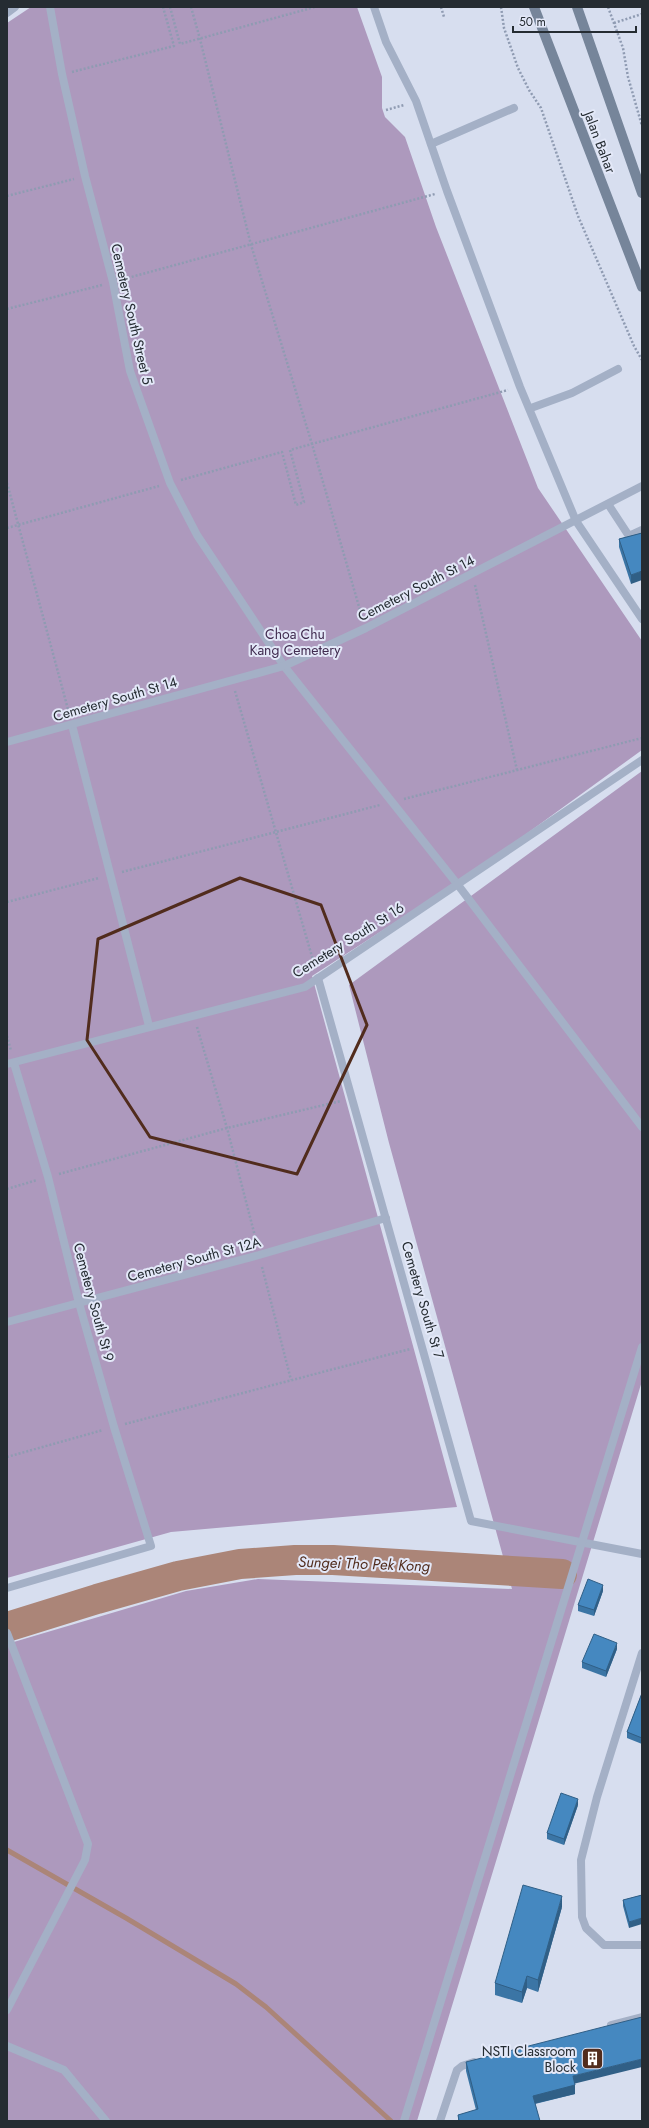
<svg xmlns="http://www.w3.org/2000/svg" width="649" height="2128" font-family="Jost,sans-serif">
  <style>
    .green { fill: #ad99bd }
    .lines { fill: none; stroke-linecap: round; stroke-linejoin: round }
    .stream { stroke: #ab8578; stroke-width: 5 }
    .river { stroke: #ab8578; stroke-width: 30 }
    .path { stroke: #8f9bb2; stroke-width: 2.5; stroke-dasharray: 2 2; stroke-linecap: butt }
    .lane { stroke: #a4b0c6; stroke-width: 8 }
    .secondary { stroke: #76859a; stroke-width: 10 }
    .wall { fill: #3b75a5 }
    .shaded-wall { fill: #305f86 }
    .building { fill: #4588c0; stroke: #305f86 }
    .marked { fill: none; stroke: #512c1d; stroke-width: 3; stroke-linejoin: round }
    .labels { text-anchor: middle; stroke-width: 4; stroke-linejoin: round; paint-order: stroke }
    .street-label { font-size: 14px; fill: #252c32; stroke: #e3e8f8 }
    .park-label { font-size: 14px; fill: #402b4f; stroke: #e3e8f8 }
    .poi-label { font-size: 14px; fill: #252c32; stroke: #e3e8f8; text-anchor: end }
    .water-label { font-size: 15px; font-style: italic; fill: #512c1d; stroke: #e3e8f8 }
  </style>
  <rect width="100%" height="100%" fill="#d7deef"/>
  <g class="green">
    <polygon points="31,7 357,7 382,77 382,108 385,117 405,137 436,227 538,488 642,641 642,750 482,866 312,976 457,1507 171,1532 7,1578 7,23"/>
    <polygon points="642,771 642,1381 417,2121 7,2121 7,1644 186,1591 258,1579 512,1589 389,1143 349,985"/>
  </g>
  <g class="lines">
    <polyline class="stream" points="7,1850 126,1918 236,1984 266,2007 391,2121"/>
    <polyline class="river" points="7,1627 97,1599 178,1576 240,1564 295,1560 333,1560 562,1574"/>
    <g class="path">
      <polyline points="170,7 180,44 315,7"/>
      <polyline points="191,7 200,39 251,245 312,444 362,617"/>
      <polyline points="441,7 444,17"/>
      <polyline points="501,7 504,28 518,68 529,90 541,108 578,216 634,346 642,360"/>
      <polyline points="608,7 623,48 628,77 642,126"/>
      <polyline points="614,23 642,14"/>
      <polyline points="72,72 174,46 163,7"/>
      <polyline points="386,110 404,105"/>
      <polyline points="7,196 74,179"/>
      <polyline points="124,279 435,194"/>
      <polyline points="7,309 102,285"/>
      <polyline points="181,480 282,452 296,505 304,502 290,450 508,390"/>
      <polyline points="7,483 69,713"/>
      <polyline points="7,528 159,486"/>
      <polyline points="475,585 517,770"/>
      <polyline points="235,691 315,967"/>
      <polyline points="404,799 642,738"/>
      <polyline points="122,872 380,805"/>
      <polyline points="7,902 99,878"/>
      <polyline points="197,1027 227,1128 257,1244"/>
      <polyline points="7,1036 11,1051"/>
      <polyline points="59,1174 227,1128 341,1101"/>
      <polyline points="7,1189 37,1180"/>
      <polyline points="262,1267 291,1380"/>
      <polyline points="125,1424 410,1349"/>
      <polyline points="7,1457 103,1430"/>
    </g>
    <g class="lane">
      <polyline points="50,7 62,74 85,176 113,282 130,371 170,483 197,535 284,666 458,885 642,1127"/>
      <polyline points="374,7 386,42 416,101 447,191 520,387 576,521 642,619"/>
      <polyline points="7,13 15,7"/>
      <polyline points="431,144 514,108"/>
      <polyline points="531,408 572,393 618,369"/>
      <polyline points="608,504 629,536 642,530"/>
      <polyline points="72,725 149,1026"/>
      <polyline points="7,742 284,666 366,628 642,486"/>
      <polyline points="318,978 471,1521 642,1554"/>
      <polyline points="7,1064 305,987 642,760"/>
      <polyline points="7,1322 259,1255 386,1218"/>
      <polyline points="7,1588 151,1546 114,1427 79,1303 48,1177 14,1063"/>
      <polyline points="7,1633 88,1844 85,1860 7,2010"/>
      <polyline points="642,1653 597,1797 581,1860 582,1917 586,1928 604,1945 642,1945"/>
      <polyline points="611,2025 642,2017"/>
      <polyline points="7,2046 64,2070 106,2121"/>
      <polyline points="404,2121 642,1347"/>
      <polyline points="440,2121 457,2070 462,2066 474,2062"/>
    </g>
    <g class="secondary">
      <polyline points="534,7 642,287"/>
      <polyline points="577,7 642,193"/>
    </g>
  </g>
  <g class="wall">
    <polygon points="642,533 631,584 619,547 619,539"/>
    <polygon points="603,1591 594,1616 578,1611 578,1605"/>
    <polygon points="617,1649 606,1677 582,1668 582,1662"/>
    <polygon points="642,1693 642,1744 627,1738 627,1732"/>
    <polygon points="578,1805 564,1845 547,1839 547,1833"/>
    <polygon points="642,1895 629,1928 623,1906 623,1900"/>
    <polygon points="562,1907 538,1992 527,1988 522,2003 495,1995 495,1983"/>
    <polygon points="466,2062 575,2084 575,2094 535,2104 540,2121 458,2121 458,2115 476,2110 466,2071"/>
  </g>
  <g class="shaded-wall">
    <polygon points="642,571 642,580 631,584 631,575"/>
    <polygon points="603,1585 603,1591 594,1616 594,1610"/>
    <polygon points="617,1643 617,1649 606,1677 606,1671"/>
    <polygon points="578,1799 578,1805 564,1845 564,1839"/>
    <polygon points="562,1896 562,1907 538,1992 538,1980"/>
    <polygon points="642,1918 642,1924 629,1928 629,1922"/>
    <polygon points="527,1976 527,1988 522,2003 522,1992"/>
    <polygon points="642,2059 642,2067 573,2084 573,2076"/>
    <polygon points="575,2085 575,2094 533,2104 533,2096"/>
  </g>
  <g class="building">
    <polygon points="642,533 642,571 631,575 619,539"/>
    <polygon points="588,1579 603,1585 594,1610 578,1605"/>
    <polygon points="594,1634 617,1643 606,1671 582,1662"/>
    <polygon points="642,1693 642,1738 627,1732"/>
    <polygon points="561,1793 578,1799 564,1839 547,1833"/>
    <polygon points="523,1885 562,1896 538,1980 527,1976 522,1992 495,1983"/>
    <polygon points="642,1895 642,1918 629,1922 623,1900"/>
    <polygon points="642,2017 642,2059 573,2076 575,2085 533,2096 540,2121 459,2121 458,2115 478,2109 466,2062"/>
  </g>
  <path class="marked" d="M240 878 321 905 367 1025 297 1174 150 1137 87 1040 98 939Z"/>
  <defs>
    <symbol id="building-square" viewBox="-11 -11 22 22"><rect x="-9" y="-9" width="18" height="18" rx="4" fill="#512c1d" stroke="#e3e8f8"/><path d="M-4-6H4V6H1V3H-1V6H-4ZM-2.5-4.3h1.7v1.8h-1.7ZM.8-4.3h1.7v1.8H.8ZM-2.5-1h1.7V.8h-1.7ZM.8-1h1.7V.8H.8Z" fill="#fff"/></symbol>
  </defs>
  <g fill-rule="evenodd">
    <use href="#building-square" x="580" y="2046" width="25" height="25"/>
  </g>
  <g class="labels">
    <g class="street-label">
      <text transform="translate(600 142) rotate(69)" y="5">Jalan Bahar</text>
      <text transform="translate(132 314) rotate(77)" y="5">Cemetery South Street 5</text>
      <text transform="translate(416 588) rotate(-27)" y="5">Cemetery South St 14</text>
      <text transform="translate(115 699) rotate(-16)" y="5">Cemetery South St 14</text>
      <text transform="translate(348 940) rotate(-32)" y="5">Cemetery South St 16</text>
      <text transform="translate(194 1259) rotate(-15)" y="5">Cemetery South St 12A</text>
      <text transform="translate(423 1300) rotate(74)" y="5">Cemetery South St 7</text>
      <text transform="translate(94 1302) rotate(75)" y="5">Cemetery South St 9</text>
    </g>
    <g class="park-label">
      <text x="295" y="639">Choa Chu<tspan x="295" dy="16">Kang Cemetery</tspan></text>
    </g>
    <g class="poi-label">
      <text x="576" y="2056">NSTI Classroom<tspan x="576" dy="16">Block</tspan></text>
    </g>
    <g class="water-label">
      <text transform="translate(364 1564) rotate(2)" y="5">Sungei Tho Pek Kong</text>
    </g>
  </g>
  <rect width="649" height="2128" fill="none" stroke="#252c32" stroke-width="16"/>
  <path d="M513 26v6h123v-6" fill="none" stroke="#252c32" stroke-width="2"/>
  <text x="519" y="26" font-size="12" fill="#252c32" stroke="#e3e8f8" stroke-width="3" paint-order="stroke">50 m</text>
</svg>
